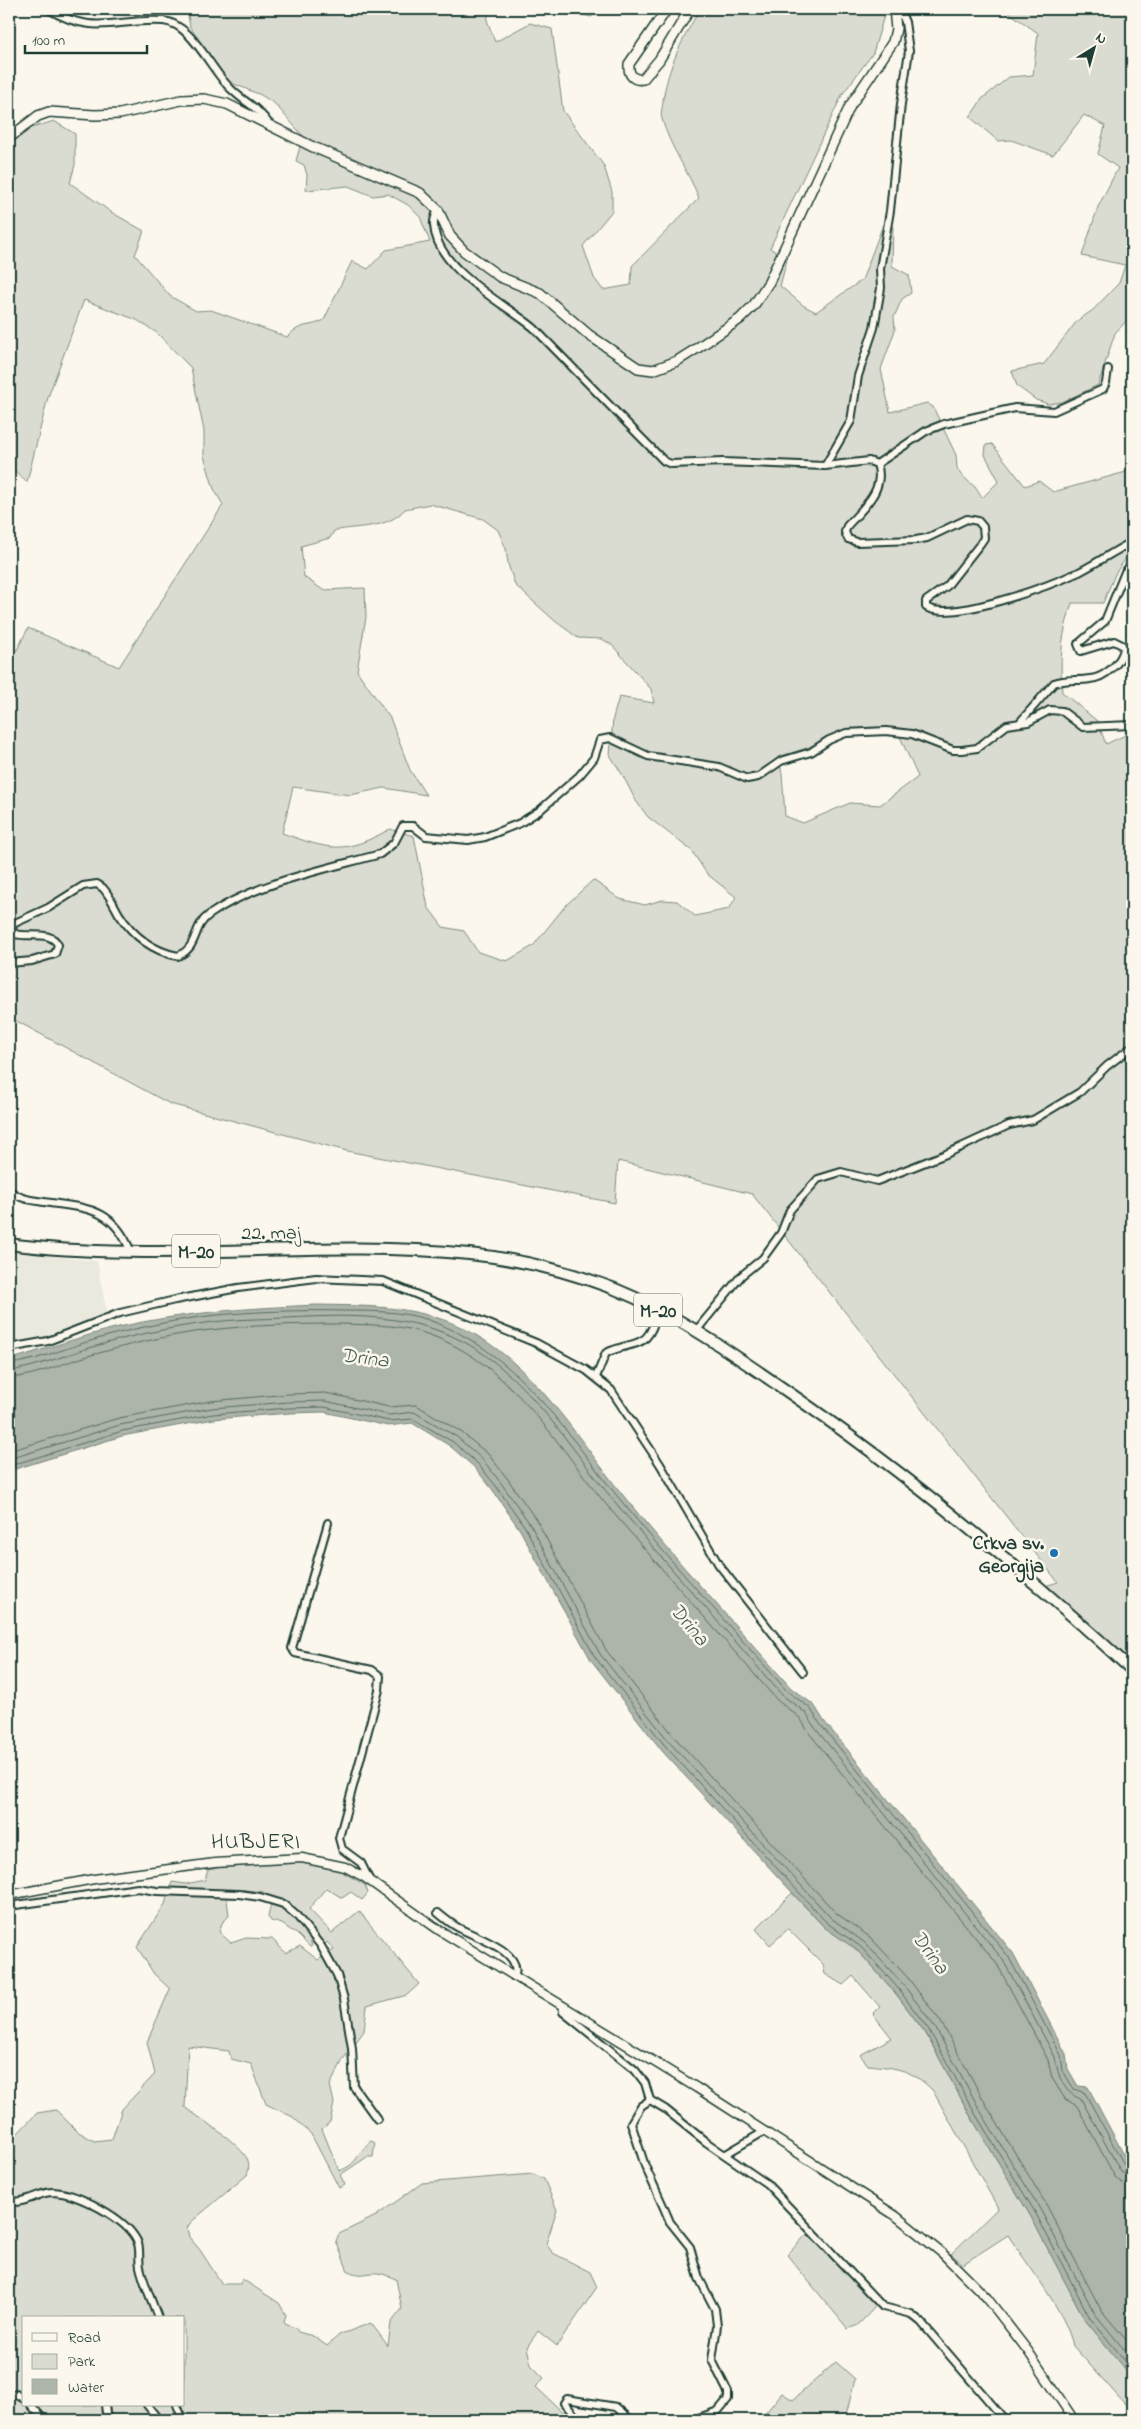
<svg xmlns="http://www.w3.org/2000/svg" width="1141" height="2429" font-family="'Indie Flower',sans-serif">
  <style>
    .built { fill: #eae9de }
    .green { fill: #dbdcd1; stroke: #7d8c82; fill-rule: evenodd }
    .water { fill: #adb4aa; stroke: #74847b }
    .lines { fill: none; stroke-linecap: round; stroke-linejoin: round }
    .shore { stroke: #586d63; stroke-width: 1 }
    .minor-casing { stroke: #1f3d34; stroke-width: 10 }
    .tertiary-casing { stroke: #1f3d34; stroke-width: 11 }
    .secondary-casing { stroke: #1f3d34; stroke-width: 12 }
    .primary-casing { stroke: #1f3d34; stroke-width: 14 }
    .minor { stroke: #fbf7ec; stroke-width: 6 }
    .tertiary { stroke: #fbf7ec; stroke-width: 8 }
    .secondary { stroke: #fbf7ec; stroke-width: 9 }
    .primary { stroke: #fbf7ec; stroke-width: 10 }
    .poi-dot { fill: #1f6fb2; stroke: #fbf7ec; stroke-width: 2 }
    .labels { text-anchor: middle; stroke-width: 5; stroke-linejoin: round; paint-order: stroke }
    .shield { fill: #fbf7ec; stroke: #61756b; stroke-width: 1 }
    .shield-label { font-size: 19px; font-weight: bold; fill: #1f3d34 }
    .street-label { font-size: 20px; fill: #1f3d34; stroke: #fbf7ec }
    .poi-label { font-size: 20px; font-weight: bold; fill: #1f3d34; stroke: #fbf7ec; text-anchor: end }
    .water-label { font-size: 21px; font-style: italic; fill: #425b52; stroke: #fbf7ec }
    .quarter-label { font-size: 22px; letter-spacing: 1px; fill: #1f3d34; stroke: #fbf7ec }
  </style>
  <rect width="100%" height="100%" fill="#fbf7ec"/>
  <filter id="ink" filterUnits="userSpaceOnUse"><feTurbulence type="fractalNoise" baseFrequency=".02" numOctaves="2"/><feDisplacementMap in="SourceGraphic" scale="10" xChannelSelector="R" yChannelSelector="G"/><feConvolveMatrix kernelMatrix="1 2 1 2 8 2 1 2 1" color-interpolation-filters="sRGB"/></filter>
  <g filter="url(#ink)">
    <polygon class="built" points="9,1252 97,1261 107,1315 52,1336 9,1344"/>
    <g class="green">
      <path d="M187 9H490L487 20 495 42 530 23 552 29 563 111 604 166 612 192V211L583 246 594 278 603 290 631 285 632 266 699 198C688 171 670 147 662 119 660 113 663 106 663 100 668 66 683 38 700 9H886L873 53 842 95 770 248 787 260 780 286 804 306 816 312 862 280 884 222 893 227 892 266 909 275 911 293 902 299 894 317 895 330 881 369 890 412 927 403 933 407 956 455 957 468 961 475 975 487 982 498 999 481 985 455 986 445 992 444 1025 486 1039 481 1053 492 1126 472 1132 435V550L1116 572 1103 603H1072C1061 639 1060 654 1062 692L1097 721 1106 744 1132 732V1677L1101 1637 1045 1586 1058 1582 752 1194 618 1161 615 1203 347 1151 170 1104 9 1017V648L17 650 28 628 119 667 223 505 214 489 204 456V431L191 368 157 333 137 320 84 300 48 397 27 482 9 465V135L54 121 75 134V165L70 183 111 212 144 231 135 255 170 296 196 311 211 310 287 337C303 321 307 329 324 320L352 261 368 269 386 250 430 242 420 217 408 205 388 194 373 196 348 186 306 190 307 175 304 165 296 161 303 136 275 104 261 95 229 82 190 27ZM430 504 483 519 498 530 506 549 508 564 515 585 555 621 578 638 602 639 612 645 651 689 654 703 619 697 613 718 610 755 622 774 636 801 648 817 692 851 707 874 736 897 729 909 695 916 677 901 662 900 645 905 620 899 593 880 566 905 533 946 507 961 478 952 464 931 443 927 428 907 414 836 390 829C344 855 330 850 282 833L293 787 350 795 384 788 426 795 410 770 390 718 357 671 366 617 365 588 323 590 304 577 301 546 330 538 334 531C359 525 387 530 405 509ZM864 728H891L901 739 918 777 880 805 850 803 803 823 785 816 782 773 778 757 807 748 843 730Z"/>
      <polygon points="573,9 603,9 591,17 576,13"/>
      <polygon points="1004,9 1132,9 1132,315 1115,333 1098,385 1062,402 1048,404 1036,400 1017,386 1012,371 1044,364 1077,321 1093,310 1119,283 1125,265 1082,256 1098,207 1118,168 1098,154 1105,126 1084,115 1053,155 1011,140 998,141 970,117 982,99 1009,77 1033,75 1038,33"/>
      <path d="M299 1861 339 1870 365 1885 368 1893 362 1900 351 1892 342 1898 326 1888 309 1909 332 1933 359 1911 419 1984 407 1995 367 2006 364 2031 344 2058 330 2085 334 2103 330 2122 322 2129 339 2171C359 2164 357 2152 371 2141L375 2143 373 2157H367L340 2175 345 2185 339 2188 311 2134 293 2117 266 2104 251 2064 231 2059 229 2051 188 2046 185 2107C203 2121 234 2139 246 2157 250 2162 249 2169 247 2175L191 2222 187 2228 189 2237 200 2250 222 2284H240L242 2279 279 2303 286 2315 284 2321 286 2325 296 2328 298 2332 313 2336 327 2346 339 2335 371 2323 388 2346 391 2323 402 2309 396 2279C388 2276 380 2272 372 2273 360 2274 360 2276 348 2271L336 2241 339 2234 376 2216 422 2183 533 2174 544 2179 557 2210 546 2244 553 2253 590 2272 597 2287 557 2346 538 2331 527 2347 531 2365 544 2378 536 2387 571 2420H9V2128L17 2134 37 2113 56 2110 77 2131 94 2141 112 2139 122 2109 155 2074 147 2042 170 1989 154 1974 137 1947 165 1904 172 1882 186 1884 205 1880 208 1870 225 1866ZM244 1890 264 1892V1902L271 1903 268 1917 271 1921 282 1924 298 1935 310 1947 312 1946 310 1940 317 1938 324 1945 327 1942 334 1950 318 1960 300 1946 286 1953 272 1939 246 1938 231 1943 219 1932 222 1923 229 1916 226 1891ZM24 2318H184V2405H24Z"/>
      <path d="M792 1893 824 1927 857 1950 893 1990 926 2034 971 2117 1030 2215 1085 2320 1132 2377V2412L1073 2346C1066 2312 1028 2266 1008 2235L963 2264 951 2254 998 2208 933 2091C912 2069 897 2068 868 2065L860 2055 892 2038 873 2014 880 2007 853 1976 843 1985 825 1974 823 1964 788 1929 770 1945 756 1929Z"/>
      <polygon points="807,2234 877,2305 858,2325 848,2329 787,2255"/>
      <polygon points="836,2362 855,2379 845,2420 750,2420 763,2416 782,2393 793,2400"/>
    </g>
    <path class="water" d="M316 1305C366 1306 414 1305 461 1327 532 1361 575 1435 622 1494 676 1561 735 1624 791 1688L814 1705 824 1721 1013 1953 1066 2054 1068 2069 1078 2086 1088 2087 1132 2170V2377L1085 2320 1030 2215 971 2117 926 2033 893 1990 857 1950 824 1927 663 1752 591 1660 520 1530 492 1489 475 1468 450 1446 412 1423 388 1426 324 1412 290 1413 214 1419 122 1436 9 1471V1360C45 1349 82 1336 119 1327 184 1312 250 1308 316 1305Z"/>
    <g class="lines">
      <g class="shore">
        <path d="M9 1364C35 1361 61 1350 87 1342 126 1330 167 1321 208 1316 253 1311 300 1310 346 1311 372 1311 400 1311 426 1319 515 1349 562 1428 618 1497 672 1564 731 1627 787 1691L810 1708 820 1724 1008 1956 1061 2055 1063 2071 1074 2089 1085 2093 1126 2168 1132 2171"/>
        <path d="M9 1371C34 1368 62 1356 86 1349 125 1337 166 1328 206 1323 233 1319 260 1319 287 1318 344 1315 401 1313 454 1337 523 1368 568 1446 615 1502 669 1568 727 1631 782 1695L806 1713 815 1728 1003 1960 1055 2057C1058 2075 1063 2093 1081 2099L1121 2172 1132 2177"/>
        <path d="M9 1378C32 1377 58 1365 81 1358 123 1346 166 1335 210 1330 253 1325 298 1324 341 1324 368 1325 395 1324 421 1332 509 1359 554 1442 610 1509 665 1573 721 1636 777 1700L800 1718 809 1733 997 1964 1048 2060 1052 2078 1065 2099 1077 2106 1115 2177 1122 2183 1132 2185"/>
        <polyline points="9,1451 119,1418 211,1401 289,1394 326,1393 389,1407 416,1405 461,1432 488,1454 507,1478 537,1521 606,1650 677,1740 836,1913 871,1938 908,1978 941,2022 988,2108 1047,2206 1101,2310 1132,2347"/>
        <polyline points="9,1459 120,1425 212,1408 289,1402 325,1401 389,1415 414,1412 457,1437 482,1459 501,1483 530,1524 600,1654 671,1744 831,1918 865,1943 902,1983 935,2027 981,2112 1040,2209 1095,2314 1132,2359"/>
        <polyline points="9,1466 122,1431 213,1414 289,1408 324,1407 389,1421 413,1419 453,1442 478,1464 496,1486 525,1527 595,1657 667,1748 827,1923 861,1947 897,1987 929,2030 976,2115 1035,2212 1090,2318 1132,2369"/>
      </g>
      <defs>
        <g id="minor">
          <path d="M48 9C95 37 116 18 163 21 192 23 211 71 231 89 246 104 256 105 270 125"/>
          <path d="M438 210C436 214 433 220 434 225 436 269 504 303 534 328L664 461 671 464 722 462 825 466 869 461 877 464C886 490 862 509 847 526L845 532 848 539 857 542 916 540 927 538 967 519 978 521 983 527 984 538 980 544 947 586 926 601V607C951 623 1051 585 1079 572 1097 563 1114 551 1132 542"/>
          <polyline points="877,464 926,431 944,424 1015,408 1054,411 1103,389 1106,383 1108,369"/>
          <polyline points="825,466 851,421 858,376 874,328 881,288 880,269 890,211 901,104 909,51 905,22 903,17 894,9"/>
          <path d="M1021 721 1054 683C1066 679 1078 681 1090 679 1104 678 1122 663 1124 648L1122 645 1114 641 1081 651 1078 644 1105 621 1125 572 1132 563"/>
          <path d="M9 963 32 961 55 954 58 945C51 930 29 938 15 934L11 928 15 923 48 908 83 886 97 884 103 888C110 896 114 905 119 914 133 936 153 951 178 956 199 947 192 927 209 915 254 883 327 869 380 854L394 843 403 826H413L426 836 468 840 485 837 520 823 539 811 579 776 594 758 600 740 610 738 648 756 719 767 747 779 758 777 781 761 811 752 829 740 846 733 886 731 912 734 953 750H962L977 748 1007 725 1028 722 1050 710 1062 711 1083 727 1132 725"/>
          <path d="M9 1190C17 1197 28 1200 38 1201 82 1209 111 1203 131 1252"/>
          <polyline points="696,1331 741,1276 763,1258 781,1233 790,1210 818,1179 841,1172 877,1181 946,1154 1009,1125 1033,1120 1080,1092 1107,1066 1132,1047"/>
          <polyline points="9,1348 48,1341 120,1313 175,1300 238,1288 316,1278 383,1281 536,1343 586,1370 611,1390 660,1464 719,1565 803,1672"/>
          <path d="M596 1377 606 1353C638 1339 648 1351 658 1310"/>
          <polyline points="328,1523 292,1648 295,1653 372,1670 380,1676 379,1690 339,1838 342,1849 361,1863 370,1881"/>
          <polyline points="9,1906 138,1888 157,1891 239,1894 260,1897 283,1904 297,1916 321,1946 337,1975 344,1999 352,2048 354,2087 377,2119"/>
          <path d="M438 1913C444 1918 450 1923 457 1927 474 1937 525 1951 514 1977"/>
          <polyline points="562,2005 563,2012 635,2070 645,2083 650,2100 665,2109 706,2142 767,2184 883,2307 911,2314 921,2322 1005,2420"/>
          <polyline points="650,2100 641,2106 631,2123 645,2166 664,2208 670,2222 690,2247 699,2278 715,2309 717,2326 712,2360 728,2392 728,2399 718,2411 693,2420"/>
          <polyline points="726,2154 765,2131"/>
          <path d="M9 2202C29 2203 38 2192 53 2192 77 2193 126 2218 137 2241 141 2249 138 2258 140 2267 144 2284 152 2301 158 2318"/>
          <polyline points="9,2398 16,2394 24,2399"/>
          <polyline points="31,2405 44,2420"/>
          <polyline points="105,2405 107,2420"/>
          <polyline points="147,2405 159,2420"/>
          <polyline points="177,2405 183,2420"/>
          <polyline points="579,2420 564,2403 567,2399 616,2407 631,2420"/>
        </g>
        <polyline id="tertiary" points="9,1895 94,1879 215,1863 302,1858 345,1867 364,1877 439,1930 697,2088 896,2216 943,2254 987,2298 1028,2351 1074,2420"/>
        <g id="secondary">
          <path d="M667 9 629 64C628 74 633 81 643 79L659 60 690 9"/>
          <polyline points="9,138 38,116 49,112 95,115 120,114 181,100 204,99 227,104 311,146 420,193 438,210 450,236 464,251 500,277 540,293 589,335 638,368 653,370 677,361 696,349 740,319 754,305 769,282 850,106 893,42 896,29 894,9"/>
        </g>
        <path id="primary" d="M9 1244C161 1264 316 1238 469 1254 519 1259 568 1271 615 1289 674 1313 727 1350 778 1385 903 1470 1021 1568 1132 1670"/>
      </defs>
      <use href="#minor" class="minor-casing"/>
      <use href="#tertiary" class="tertiary-casing"/>
      <use href="#secondary" class="secondary-casing"/>
      <use href="#primary" class="primary-casing"/>
      <use href="#minor" class="minor"/>
      <use href="#tertiary" class="tertiary"/>
      <use href="#secondary" class="secondary"/>
      <use href="#primary" class="primary"/>
    </g>
  </g>
  <circle class="poi-dot" cx="1054" cy="1553" r="5"/>
  <g class="labels">
    <g class="shield">
      <rect x="172" y="1234.5" width="48" height="33" rx="4"/>
      <rect x="634" y="1293.5" width="48" height="33" rx="4"/>
    </g>
    <g class="shield-label">
      <text x="196" y="1258">M-20</text>
      <text x="658" y="1317">M-20</text>
    </g>
    <g class="street-label">
      <text transform="translate(271 1232) rotate(-1)" y="7">22. maj</text>
    </g>
    <g class="poi-label">
      <text x="1044" y="1549">Crkva sv.<tspan x="1044" dy="23">Georgija</tspan></text>
    </g>
    <g class="water-label">
      <text transform="translate(365 1357) rotate(7)" y="7">Drina</text>
      <text transform="translate(690 1624) rotate(50)" y="7">Drina</text>
      <text transform="translate(931 1952) rotate(54)" y="7">Drina</text>
    </g>
    <g class="quarter-label">
      <text x="256" y="1848">HUBJERI</text>
    </g>
  </g>
  <rect width="1141" height="2429" fill="none" stroke="#fbf7ec" stroke-width="30"/>
  <rect x="15" y="15" width="1111" height="2399" fill="none" stroke="#1f3d34" stroke-width="2" filter="url(#ink)"/>
  <rect x="22" y="2316" width="162" height="90" fill="#fbf7ec" stroke="#a3ada2"/>
  <rect x="32" y="2333" width="25" height="8" fill="#fbf7ec" stroke="#a3ada2"/>
  <text x="68" y="2342" font-size="15" fill="#1f3d34">Road</text>
  <rect x="32" y="2354" width="25" height="15" fill="#dbdcd1" stroke="#a3ada2"/>
  <text x="68" y="2366" font-size="15" fill="#1f3d34">Park</text>
  <rect x="32" y="2379" width="25" height="15" fill="#adb4aa" stroke="#a3ada2"/>
  <text x="68" y="2392" font-size="15" fill="#1f3d34">Water</text>
  <g transform="translate(1094 48) rotate(37)" stroke="#fbf7ec" stroke-width="4" paint-order="stroke">
  <path d="M0-4L9 19L0 12L-9 19Z" fill="#1f3d34"/>
  <text y="-8" font-size="14" font-weight="bold" text-anchor="middle" fill="#1f3d34">N</text>
  </g>
  <path d="M25 45v8h122v-8" fill="none" stroke="#1f3d34" stroke-width="2.5"/>
  <text x="32" y="45" font-size="15" fill="#1f3d34" stroke="#fbf7ec" stroke-width="4" paint-order="stroke">100 m</text>
</svg>
